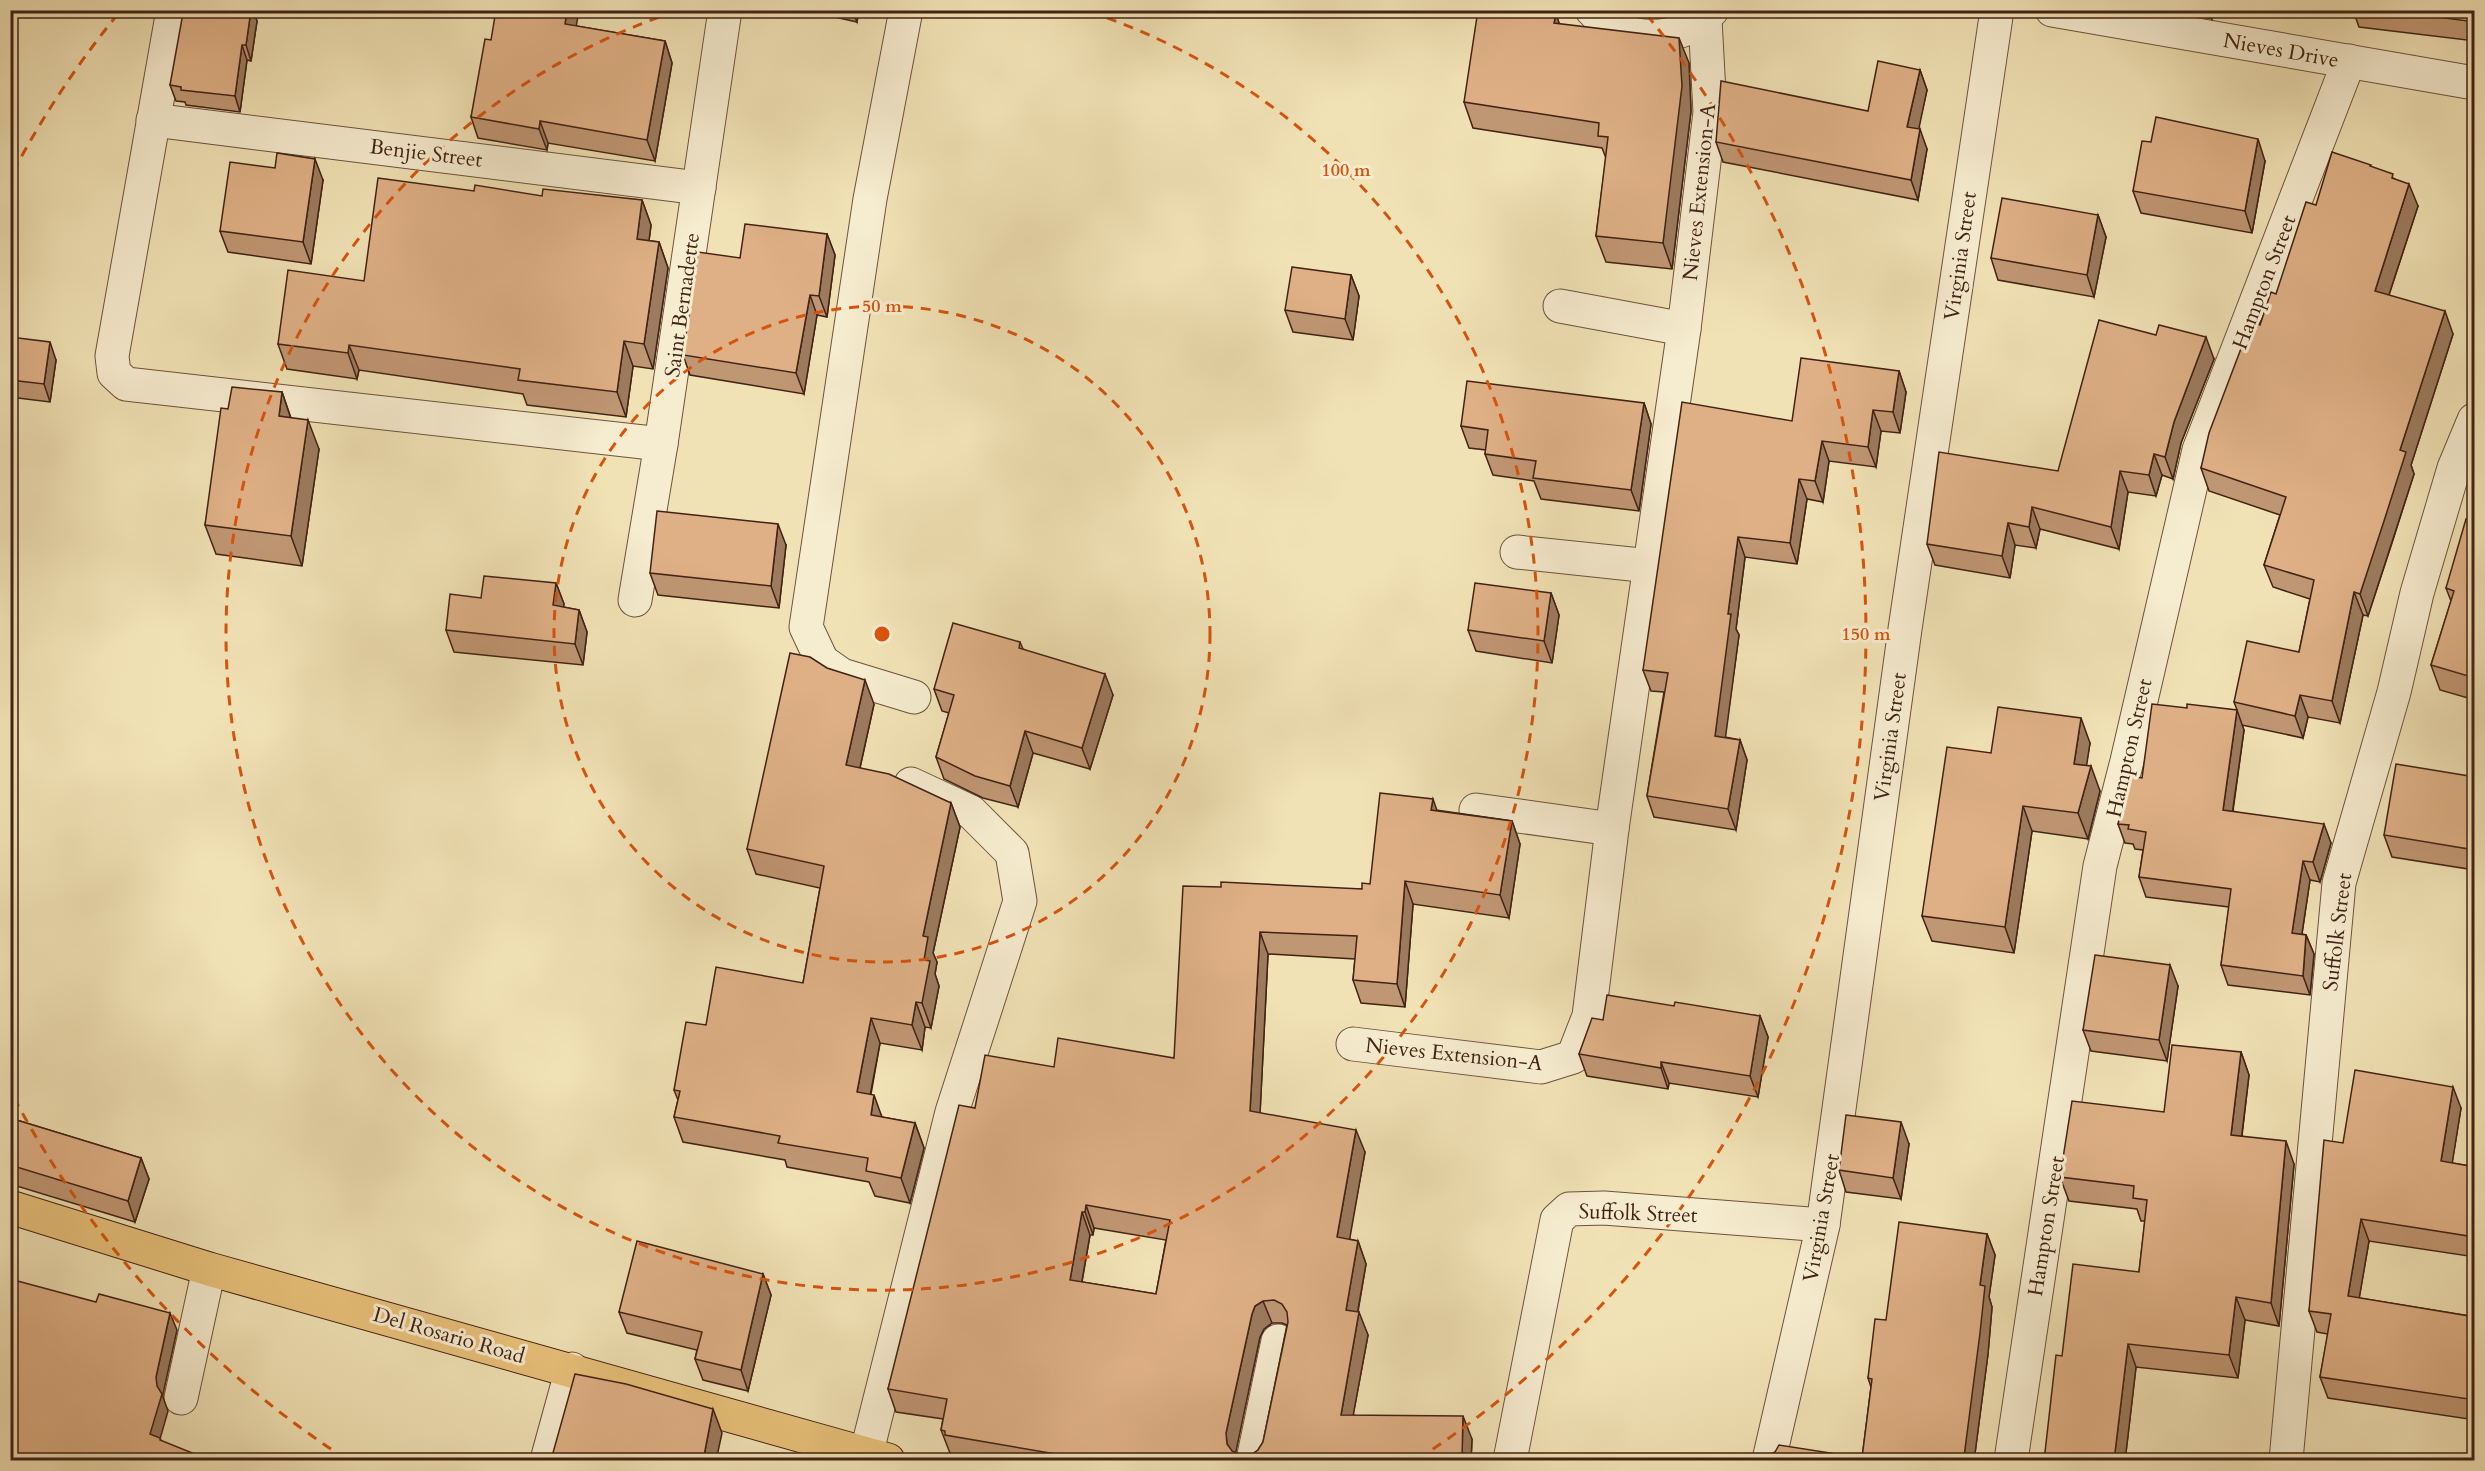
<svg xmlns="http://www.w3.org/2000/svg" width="2485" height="1471" font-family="Cardo,serif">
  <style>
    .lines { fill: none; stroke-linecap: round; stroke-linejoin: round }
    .minor-casing { stroke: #6d523d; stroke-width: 35 }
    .major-casing { stroke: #412215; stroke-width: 35 }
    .minor { stroke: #f6eccf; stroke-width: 33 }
    .major { stroke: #e8c17a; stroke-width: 33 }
    .wall { fill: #c09773; stroke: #412215; stroke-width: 1.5; fill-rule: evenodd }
    .shaded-wall { fill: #9c7b5e; stroke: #412215; stroke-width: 1.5 }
    .building { fill: #dfb086; stroke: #412215; stroke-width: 1.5; fill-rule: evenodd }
    .ring { fill: none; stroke: #d7540d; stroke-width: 3; stroke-dasharray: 10 8 }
    .labels { text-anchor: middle; stroke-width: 6; stroke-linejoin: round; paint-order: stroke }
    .street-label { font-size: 21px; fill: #412215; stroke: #f6eccf }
    .centre { fill: #d7540d; stroke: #f6eccf; stroke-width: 3 }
    .ring-label { font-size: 18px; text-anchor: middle; font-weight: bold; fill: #d7540d; stroke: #f6eccf; stroke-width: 6; stroke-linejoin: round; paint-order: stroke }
  </style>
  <rect width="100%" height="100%" fill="#f1e2b5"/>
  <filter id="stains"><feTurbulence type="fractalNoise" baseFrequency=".00333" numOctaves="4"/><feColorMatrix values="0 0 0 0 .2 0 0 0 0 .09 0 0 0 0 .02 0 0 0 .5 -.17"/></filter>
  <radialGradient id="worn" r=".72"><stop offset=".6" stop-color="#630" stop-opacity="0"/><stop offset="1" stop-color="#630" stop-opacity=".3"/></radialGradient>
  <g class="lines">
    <defs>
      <g id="minor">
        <polyline points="173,10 112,356 114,373 126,384 661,444"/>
        <polyline points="906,10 870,199 806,627 822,661 842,675 914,697"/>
        <path d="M1592 10C1623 45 1680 45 1712 10"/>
        <polyline points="2052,10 2474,83"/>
        <polyline points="153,120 699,188"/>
        <polyline points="1560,306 1684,329"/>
        <polyline points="1517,552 1650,566"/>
        <polyline points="635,600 661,444 725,10"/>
        <polyline points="1476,810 1612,829"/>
        <polyline points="1353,1044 1541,1067 1573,1057 1589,1016 1612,829 1684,329 1710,112 1705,19"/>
        <polyline points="181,1398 209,1269"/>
        <polyline points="866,1455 952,1112 1020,901 1012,853 971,812 911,784"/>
        <polyline points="547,1460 572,1369"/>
        <polyline points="1253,1460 1278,1341"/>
        <polyline points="1510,1460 1557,1220 1569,1209 1604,1208 1823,1225"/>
        <polyline points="1769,1460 1823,1225 1905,629 1997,10"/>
        <polyline points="2011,1460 2100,866 2127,761 2199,450 2349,61"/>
        <polyline points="2286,1460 2339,883 2394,692 2417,593 2454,468 2474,420"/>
      </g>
      <polyline id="major" points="10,1207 209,1269 888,1460"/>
    </defs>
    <use href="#minor" class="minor-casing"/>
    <use href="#major" class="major-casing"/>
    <use href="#minor" class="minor"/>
    <use href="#major" class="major"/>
  </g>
  <g class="wall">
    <polygon points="198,10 253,10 257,21 251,61 247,60 240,112 186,105 185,102 176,101 170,85 198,15"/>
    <polygon points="804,10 859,10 857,22"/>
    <polygon points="2165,10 2214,10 2212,19"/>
    <polygon points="2353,10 2475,10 2475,41 2359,27"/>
    <polygon points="1556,14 1559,24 1689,63 1691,111 1672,269 1606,262 1596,236 1606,158 1602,148 1473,128 1464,102"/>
    <polygon points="576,26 665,41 672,63 655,161 548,143 547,150 478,138 471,117 491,40"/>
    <polygon points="1920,70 1927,90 1918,129 1927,149 1918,200 1723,162 1716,142 1868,111"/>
    <polygon points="2265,161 2252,233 2141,213 2133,191"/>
    <polygon points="2372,167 2395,179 2418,206 2389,295 2453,334 2411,465 2414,474 2392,543 2368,616 2363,615 2340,723 2308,717 2303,738 2242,725 2244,730 2233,811 2331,843 2320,882 2310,880 2302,934 2306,935 2314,954 2310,995 2228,985 2221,965 2229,907 2146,897 2139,877 2143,850 2135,849 2133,844 2125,843 2118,824 2142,778 2187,708 2237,710 2234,702 2299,652 2310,599 2273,587 2264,565 2280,515 2209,491 2201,468 2246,347 2276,294 2316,205"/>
    <polygon points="323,180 311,264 228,252 220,231"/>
    <polygon points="474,191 542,196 642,200 651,225 649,241 659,242 668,268 653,369 633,366 626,417 527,405 523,394 359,370 357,379 287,369 278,344 364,281"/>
    <polygon points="2098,215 2106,237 2094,297 1998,280 1991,258"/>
    <polygon points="827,234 835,255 827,317 817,315 804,394 690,375 683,355 740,258"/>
    <polygon points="1351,275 1359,296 1353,340 1293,332 1285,310"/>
    <polygon points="10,306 17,323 15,337 56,360 50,402 10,397"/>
    <polygon points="2214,359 2181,443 2173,479 2162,475 2156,496 2128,492 2119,549 2040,529 2036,548 2015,545 2010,578 1935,565 1927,544 2058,471"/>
    <polygon points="1899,371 1906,392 1900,433 1881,431 1876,467 1829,461 1823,502 1807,499 1797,564 1745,557 1736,629 1739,635 1725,737 1740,740 1747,760 1736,830 1654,817 1647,796 1664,692 1651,691 1643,670 1792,421"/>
    <polygon points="282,392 291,418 319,449 302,566 216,554 205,525 228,409"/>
    <polygon points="1644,403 1651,424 1639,511 1541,499 1534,481 1493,475 1485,454 1486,450 1469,448 1461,426"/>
    <polygon points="2475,522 2475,700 2440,690 2431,665 2451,601 2446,588"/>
    <polygon points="786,545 779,608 658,595 650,573"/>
    <polygon points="556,583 564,604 563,607 579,610 587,632 583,665 454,652 446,630 481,598"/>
    <polygon points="1551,593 1559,615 1552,663 1476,651 1468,630"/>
    <polygon points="1020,642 1023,649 1113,695 1090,769 1033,753 1018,807 983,798 944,779 936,757 949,713 942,711 934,689"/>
    <polygon points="874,704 860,768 951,803 960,827 933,953 937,962 935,974 939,986 931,1028 925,1027 922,1050 880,1043 871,1094 882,1117 915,1123 924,1148 910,1203 875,1196 869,1182 787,1167 785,1160 683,1142 674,1117 678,1100 674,1090 706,1025 803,983 820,888 756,874 747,849"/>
    <polygon points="2090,743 2086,765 2100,791 2088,839 2032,831 2014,953 1932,941 1922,916 1991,753"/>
    <polygon points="2475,777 2475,870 2392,857 2384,835"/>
    <path d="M1436 810 1512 821 1520 844 1509 918 1413 904 1405 1007 1361 1003 1353 980 1355 959 1268 954 1260 1113 1365 1152 1349 1239 1358 1241 1366 1264 1358 1312 1368 1335 1353 1415 1472 1439 1471 1461H967L953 1458 951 1453H950L941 1430 943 1419 896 1412 888 1389 975 1108 1054 1067 1174 1058 1221 887 1362 889 1370 884ZM1094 1228 1166 1240 1156 1294 1082 1282 1090 1235H1093ZM1272 1323H1282L1287 1325 1263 1442 1258 1450 1251 1455H1240L1235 1453 1260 1337 1264 1329Z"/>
    <polygon points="2475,971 2475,1010 2470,998"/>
    <polygon points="2178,986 2167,1061 2091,1051 2083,1030"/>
    <polygon points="1674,1006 1760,1016 1768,1037 1758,1097 1669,1083 1668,1089 1587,1076 1579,1054 1603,1020"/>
    <polygon points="2241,1052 2249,1075 2242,1136 2294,1164 2279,1326 2245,1320 2238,1378 2136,1367 2125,1461 2044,1461 2062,1356 2139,1272 2145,1221 2141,1221 2137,1209 2069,1201 2060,1177 2164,1112"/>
    <polygon points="2461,1108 2452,1163 2475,1167 2475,1257 2369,1241 2359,1298 2475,1317 2475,1420 2328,1398 2320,1377 2328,1334 2317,1332 2309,1311 2343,1143"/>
    <polygon points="10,1118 141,1158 149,1179 135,1222 10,1184"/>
    <polygon points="1909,1144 1901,1199 1846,1192 1839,1170"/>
    <polygon points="1987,1234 1995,1255 1989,1297 1992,1307 1988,1354 1974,1461 1763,1461 1862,1458 1871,1387 1868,1378 1886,1320"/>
    <polygon points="763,1274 771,1295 748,1391 703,1380 695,1359 697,1350 627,1333 619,1312"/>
  </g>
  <g class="shaded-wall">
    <polygon points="251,10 253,10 257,21 251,61 246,45"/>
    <polygon points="567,10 579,10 573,45 565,24"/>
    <polygon points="852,10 859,10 857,22"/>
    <polygon points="2209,10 2214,10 2212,19"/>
    <polygon points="1556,14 1565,40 1554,23"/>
    <polygon points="1679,38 1689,63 1691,111 1672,269 1663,243"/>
    <polygon points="665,41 672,63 655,161 647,140"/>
    <polygon points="242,45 247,60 240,112 235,96"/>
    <polygon points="1920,70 1927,90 1915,147 1907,127"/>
    <polygon points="540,121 548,143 547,150 539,129"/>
    <polygon points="1920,129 1927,149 1918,200 1911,180"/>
    <polygon points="2258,139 2265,161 2252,233 2245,211"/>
    <polygon points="315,159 323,180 311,264 303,242"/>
    <polygon points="2409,184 2418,206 2383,313 2375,291"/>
    <polygon points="642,200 651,225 646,264 637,239"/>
    <polygon points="2098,215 2106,237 2094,297 2087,275"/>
    <polygon points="827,234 835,255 827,317 819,296"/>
    <polygon points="659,242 668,268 653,369 644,344"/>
    <polygon points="1351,275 1359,296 1353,340 1345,319"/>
    <polygon points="810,295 817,315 804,394 796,373"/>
    <polygon points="11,306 17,323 13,354 10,346"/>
    <polygon points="2445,311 2453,334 2411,465 2414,474 2368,616 2360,594 2400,450"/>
    <polygon points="2206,337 2214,359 2181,443 2173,479 2165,457 2174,422"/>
    <polygon points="624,341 633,366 626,417 617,392"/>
    <polygon points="50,342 56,360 50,402 44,384"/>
    <polygon points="349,345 359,370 357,379 348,353"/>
    <polygon points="1899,371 1906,392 1900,433 1893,412"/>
    <polygon points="282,392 292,422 279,416"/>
    <polygon points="1644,403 1651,424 1639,511 1631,490"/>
    <polygon points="1873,410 1881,431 1876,467 1868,447"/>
    <polygon points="308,420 319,449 302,566 291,536"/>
    <polygon points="1822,441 1829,461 1823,502 1815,481"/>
    <polygon points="2154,454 2162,475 2156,496 2149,475"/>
    <polygon points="2120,471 2128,492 2119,549 2111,527"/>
    <polygon points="1799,479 1807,499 1797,564 1790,543"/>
    <polygon points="2032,507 2040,529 2036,548 2029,527"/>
    <polygon points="2008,523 2015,545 2010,578 2002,556"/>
    <polygon points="778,524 786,545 779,608 771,586"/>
    <polygon points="1738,537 1745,557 1736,629 1739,635 1723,756 1715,736 1728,614"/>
    <polygon points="556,583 564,604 560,626 553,605"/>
    <polygon points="2354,592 2363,615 2340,723 2332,701"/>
    <polygon points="1551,593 1559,615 1552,663 1544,641"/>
    <polygon points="579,610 587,632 583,665 575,644"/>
    <polygon points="1105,674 1113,695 1090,769 1082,748"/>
    <polygon points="865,680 874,704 855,790 846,765"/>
    <polygon points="2300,695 2308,717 2303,738 2295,716"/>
    <polygon points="2237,710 2244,730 2230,829 2223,810"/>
    <polygon points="2081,718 2090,743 2083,789 2074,764"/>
    <polygon points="1025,731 1033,753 1018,807 1010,786"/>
    <polygon points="1740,740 1747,760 1736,830 1728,809"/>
    <polygon points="2091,766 2100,791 2088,839 2078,813"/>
    <polygon points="1433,799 1441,822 1431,810"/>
    <polygon points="951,803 960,827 933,953 937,962 935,974 939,986 931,1028 922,1003 924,960 923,936"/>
    <polygon points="2023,806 2032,831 2014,953 2005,927"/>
    <polygon points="1512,821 1520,844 1509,918 1500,895"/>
    <polygon points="2324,824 2331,843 2320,882 2313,862"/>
    <polygon points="2303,861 2310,880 2299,953 2292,933"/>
    <polygon points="1405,881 1413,904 1405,1007 1397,984"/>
    <polygon points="1260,932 1268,954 1259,1134 1250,1111"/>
    <polygon points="2306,935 2314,954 2310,995 2303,976"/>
    <polygon points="2170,965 2178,986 2167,1061 2159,1040"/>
    <polygon points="916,1002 925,1027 922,1050 912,1025"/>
    <polygon points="1760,1016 1768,1037 1758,1097 1750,1076"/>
    <polygon points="871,1018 880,1043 866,1117 857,1092"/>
    <polygon points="2241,1052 2249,1075 2239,1158 2231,1135"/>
    <polygon points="1661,1062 1669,1083 1668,1089 1661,1068"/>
    <polygon points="2453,1087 2461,1108 2449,1183 2441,1161"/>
    <polygon points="874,1095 883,1120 871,1115"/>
    <polygon points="1901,1122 1909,1144 1901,1199 1893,1178"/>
    <polygon points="915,1123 924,1148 910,1203 901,1178"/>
    <polygon points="1356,1130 1365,1152 1346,1260 1337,1237"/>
    <polygon points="2286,1141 2294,1164 2279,1326 2271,1303"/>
    <polygon points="141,1158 149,1179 135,1222 128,1201"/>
    <polygon points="1086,1205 1094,1228 1093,1235 1085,1212"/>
    <polygon points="1082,1212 1090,1235 1078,1303 1070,1280"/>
    <polygon points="2361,1219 2369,1241 2356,1317 2348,1296"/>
    <polygon points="1987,1234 1995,1255 1989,1297 1992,1307 1988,1354 1974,1461 1965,1461 1964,1457 1980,1285"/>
    <polygon points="1358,1241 1366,1264 1354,1332 1346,1310"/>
    <polygon points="763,1274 771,1295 748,1391 741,1370"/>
    <polygon points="2236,1297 2245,1320 2238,1378 2229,1355"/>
    <polygon points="1263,1301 1272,1323 1264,1329 1260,1337 1235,1456 1227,1444 1226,1433 1252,1314 1255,1306"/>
    <polygon points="1359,1312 1368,1335 1349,1438 1341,1415"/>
    <polygon points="170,1313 177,1330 163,1394 163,1397 168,1411 160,1439 160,1438 167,1455 150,1434 156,1377"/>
    <polygon points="2128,1344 2136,1367 2125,1461 2114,1461"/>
    <polygon points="713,1409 722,1433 716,1461 703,1461"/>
    <polygon points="1463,1416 1472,1439 1471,1461 1463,1461 1462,1457"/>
  </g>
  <g class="building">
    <polygon points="198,10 251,10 246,45 242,45 235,96 181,90 181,87 170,85 183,13 198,15"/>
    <polygon points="496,10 567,10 565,24 665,41 647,140 540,121 539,129 471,117 485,39 491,40"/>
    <polygon points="1478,10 1533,10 1556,14 1554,23 1679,38 1682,86 1663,243 1596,236 1608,137 1598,136 1599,123 1464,102"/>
    <polygon points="2384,10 2475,10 2475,22"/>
    <polygon points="1878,61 1920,70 1907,127 1920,129 1911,180 1716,142 1721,81 1868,111"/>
    <polygon points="2156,117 2258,139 2245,211 2133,191 2142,141 2151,142"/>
    <polygon points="2332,152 2371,165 2370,166 2393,174 2392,178 2409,184 2375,291 2445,311 2400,450 2406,452 2384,521 2360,594 2354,592 2332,701 2300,695 2295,716 2234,702 2247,641 2299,652 2314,580 2264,565 2286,497 2201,468 2209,433 2242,346 2246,347 2255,323 2260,325 2271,292 2276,294 2306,202 2316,205"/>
    <polygon points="277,153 315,159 303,242 220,231 230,162 275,168"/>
    <polygon points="378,178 474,191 475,185 542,196 543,189 642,200 637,239 659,242 644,344 624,341 617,392 518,380 520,369 349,345 348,353 278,344 288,270 364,281"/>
    <polygon points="2002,198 2098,215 2087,275 1991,258"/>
    <polygon points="745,224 827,234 819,296 810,295 796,373 683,355 698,252 740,258"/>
    <polygon points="1292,267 1351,275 1345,319 1285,310"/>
    <polygon points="2099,320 2156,335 2159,325 2206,337 2174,422 2165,457 2154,454 2149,475 2120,471 2111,527 2032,507 2029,527 2008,523 2002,556 1927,544 1939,452 2058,471"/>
    <polygon points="10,337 50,342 44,384 10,380"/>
    <polygon points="1801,358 1899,371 1893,412 1873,410 1868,447 1822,441 1815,481 1799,479 1790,543 1738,537 1728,614 1731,614 1715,736 1740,740 1728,809 1647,796 1668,673 1643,670 1682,402 1792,421"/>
    <polygon points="1467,381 1644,403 1631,490 1533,478 1536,461 1485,454 1488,430 1461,426"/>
    <polygon points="232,387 282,392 279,416 308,420 291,536 205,525 221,408 228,409"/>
    <polygon points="657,511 778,524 771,586 650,573"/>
    <polygon points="2466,519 2475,522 2475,678 2431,665 2454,591 2446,588"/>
    <polygon points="484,576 556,583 553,605 579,610 575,644 446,630 450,594 481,598"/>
    <polygon points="1475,583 1551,593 1544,641 1468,630"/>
    <polygon points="953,623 1020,642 1019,648 1105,674 1082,748 1025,731 1010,786 975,776 936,757 954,695 934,689"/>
    <polygon points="790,653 810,657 827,668 865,680 846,765 889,774 951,803 923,936 928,937 924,960 930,961 922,1003 916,1002 912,1025 871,1018 857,1092 874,1095 871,1115 915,1123 901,1178 866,1171 868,1158 778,1143 780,1136 674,1117 680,1091 674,1090 686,1022 706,1025 716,967 803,983 824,866 747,849"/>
    <polygon points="2152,704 2187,708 2187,704 2237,710 2223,810 2324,824 2313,862 2303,861 2292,933 2306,935 2303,976 2221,965 2231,889 2139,877 2146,832 2128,829 2129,825 2118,824 2130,776 2142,778"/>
    <polygon points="1998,707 2081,718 2074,764 2091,766 2078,813 2023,806 2005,927 1922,916 1947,747 1991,753"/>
    <polygon points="2396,764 2475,777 2475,850 2384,835"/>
    <path d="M1380 793 1433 799 1431 810 1512 821 1500 895 1405 881 1397 984 1353 980 1357 936 1260 932 1250 1111 1356 1130 1337 1237 1358 1241 1346 1310 1359 1312 1341 1415 1463 1416 1462 1457H1440V1461H1128L1119 1459 1118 1461H1097L945 1435V1431L941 1430 947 1399 888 1389 959 1105 975 1108 985 1055 1054 1067 1058 1038 1174 1058 1183 886 1221 887V882L1362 889V883L1370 884ZM1086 1205 1170 1220 1156 1294 1070 1280 1082 1212H1085ZM1274 1300 1282 1304 1287 1312 1288 1322 1263 1442 1258 1450 1251 1455H1240L1232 1451 1227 1444 1226 1433 1252 1314 1255 1306 1263 1301Z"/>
    <polygon points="2095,955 2170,965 2159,1040 2083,1030"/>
    <polygon points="2475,971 2475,998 2470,998"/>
    <polygon points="1607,995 1674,1006 1675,1002 1760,1016 1750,1076 1661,1062 1661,1068 1579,1054 1592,1018 1603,1020"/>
    <polygon points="2172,1045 2241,1052 2231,1135 2286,1141 2271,1303 2236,1297 2229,1355 2128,1344 2114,1461 2044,1461 2056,1355 2062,1356 2073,1264 2139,1272 2147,1200 2133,1198 2134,1186 2060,1177 2072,1101 2164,1112"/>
    <polygon points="2355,1070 2453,1087 2441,1161 2475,1167 2475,1237 2361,1219 2348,1296 2475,1317 2475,1400 2320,1377 2331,1314 2309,1311 2324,1140 2343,1143"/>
    <polygon points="1846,1115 1901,1122 1893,1178 1839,1170"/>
    <polygon points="10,1118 141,1158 128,1201 10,1165"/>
    <polygon points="1899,1222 1987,1234 1980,1285 1985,1286 1980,1333 1964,1457 1973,1458 1973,1461 1763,1461 1764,1457 1775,1452 1779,1445 1862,1458 1872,1379 1868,1378 1875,1319 1886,1320"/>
    <polygon points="637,1241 763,1274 741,1370 695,1359 702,1332 619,1312"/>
    <polygon points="10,1279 96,1302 99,1294 170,1313 156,1377 157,1386 162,1394 150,1434 160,1438 160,1440 212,1461 10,1461"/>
    <polygon points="575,1374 626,1384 713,1409 703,1461 546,1461 546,1459 551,1460"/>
  </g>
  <g class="ring">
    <circle cx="882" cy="634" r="328"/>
    <path d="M1090 12A656 656 0 1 1 674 12"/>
    <path d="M346 1459A984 984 0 0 1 13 1096M13 172A984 984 0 0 1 117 15M1647 15A984 984 0 0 1 1418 1459"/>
  </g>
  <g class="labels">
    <g class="street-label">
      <text transform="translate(2281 50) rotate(10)" y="7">Nieves Drive</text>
      <text transform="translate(426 153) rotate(7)" y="7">Benjie Street</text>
      <text transform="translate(1699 192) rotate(-84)" y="7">Nieves Extension-A</text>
      <text transform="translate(1960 256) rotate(-82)" y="7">Virginia Street</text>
      <text transform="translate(2264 282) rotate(-69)" y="7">Hampton Street</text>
      <text transform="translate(682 305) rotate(-82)" y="7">Saint Bernadette</text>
      <text transform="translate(1890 737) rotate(-82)" y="7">Virginia Street</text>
      <text transform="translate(2129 748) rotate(-77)" y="7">Hampton Street</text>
      <text transform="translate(2337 932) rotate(-83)" y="7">Suffolk Street</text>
      <text transform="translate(1454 1054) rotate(6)" y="7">Nieves Extension-A</text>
      <text transform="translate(1638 1213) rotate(2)" y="7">Suffolk Street</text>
      <text transform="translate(1821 1218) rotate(-80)" y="7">Virginia Street</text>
      <text transform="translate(2046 1226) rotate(-81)" y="7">Hampton Street</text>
      <text transform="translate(449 1335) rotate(16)" y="7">Del Rosario Road</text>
    </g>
  </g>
  <circle cx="882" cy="634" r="9" class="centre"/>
  <g class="ring-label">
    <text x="1346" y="176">100 m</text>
    <text x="882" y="312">50 m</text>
    <text x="1866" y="640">150 m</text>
  </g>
  <rect width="2485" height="1471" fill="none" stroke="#f1e2b5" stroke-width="36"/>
  <rect x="12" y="12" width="2461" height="1447" fill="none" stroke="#412215" stroke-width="3"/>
  <rect x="18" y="18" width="2449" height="1435" fill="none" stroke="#412215" stroke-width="1.5"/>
  <rect width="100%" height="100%" filter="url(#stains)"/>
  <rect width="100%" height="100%" fill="url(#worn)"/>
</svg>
